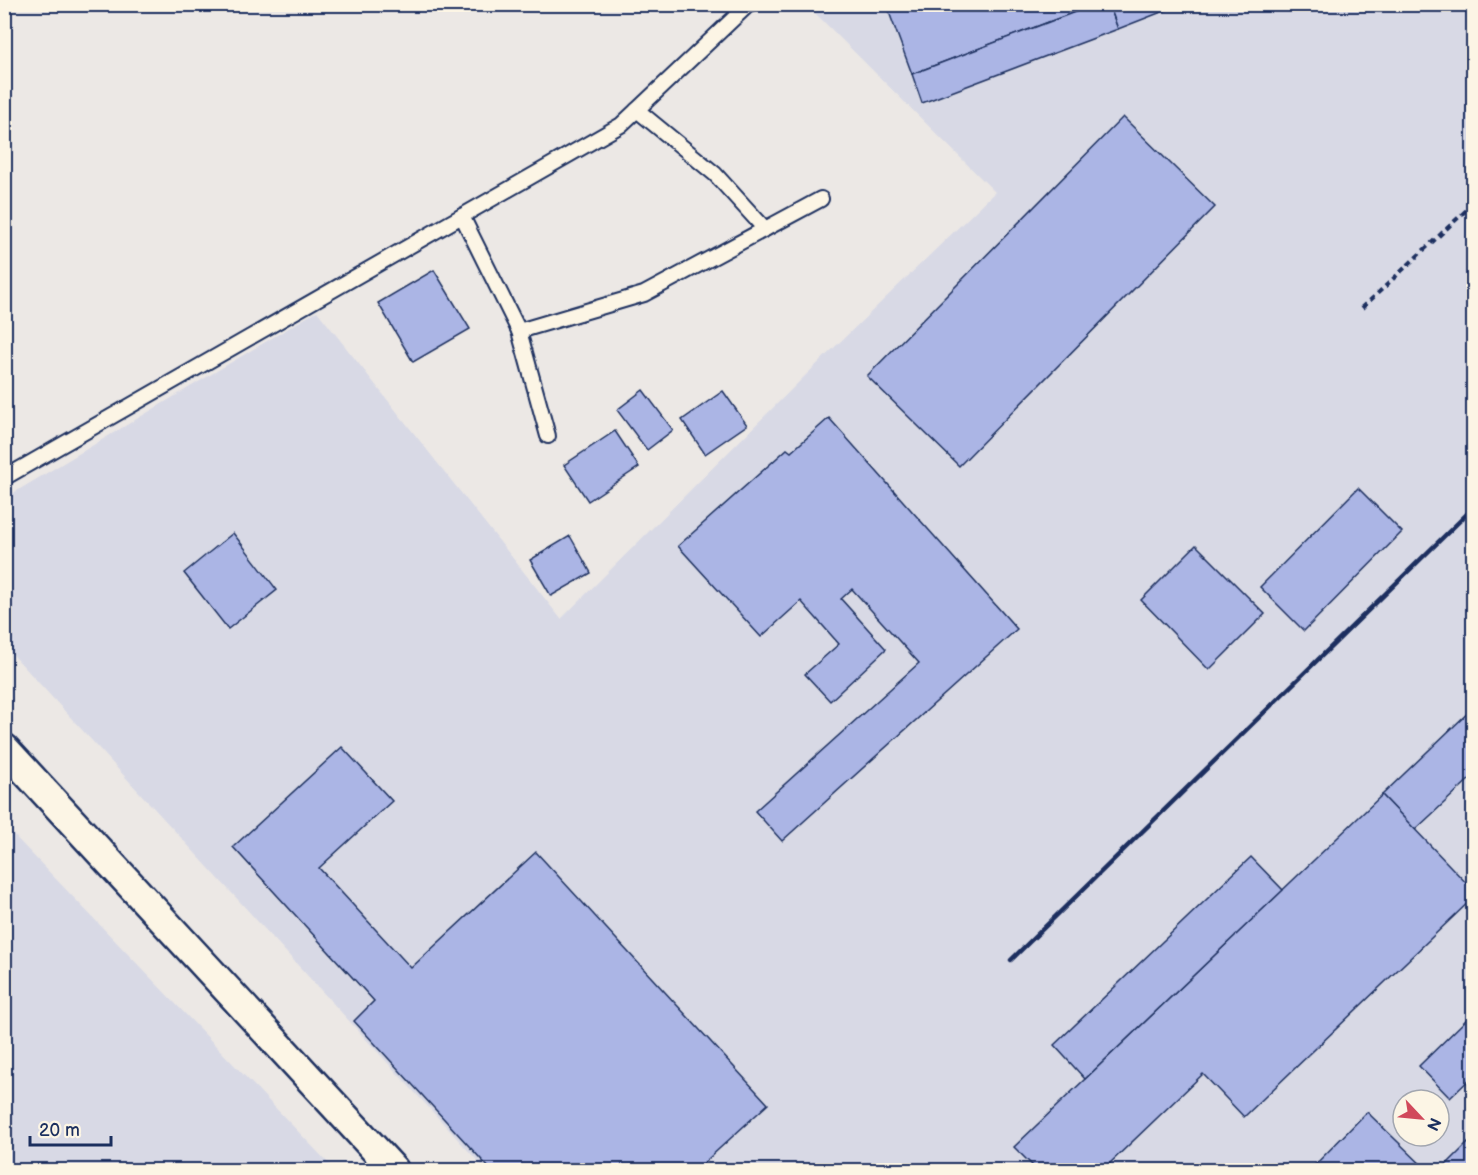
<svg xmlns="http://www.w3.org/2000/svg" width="1478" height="1175" font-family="'Balsamiq Sans',sans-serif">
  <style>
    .built { fill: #d8d9e5; fill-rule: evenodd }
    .building { fill: #abb5e5; stroke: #1b2f5e; stroke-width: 1.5 }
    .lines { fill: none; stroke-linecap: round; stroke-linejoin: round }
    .service-casing { stroke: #1b2f5e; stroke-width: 18 }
    .minor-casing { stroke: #1b2f5e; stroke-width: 33 }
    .path { stroke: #1b2f5e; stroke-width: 4; stroke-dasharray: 6 4.5; stroke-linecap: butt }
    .service { stroke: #fcf5e5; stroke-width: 14 }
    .minor { stroke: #fcf5e5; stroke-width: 28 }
    .rail { stroke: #1b2f5e; stroke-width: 4.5 }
  </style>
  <rect width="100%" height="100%" fill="#ece8e5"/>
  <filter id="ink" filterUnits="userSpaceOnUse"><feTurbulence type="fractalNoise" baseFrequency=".0167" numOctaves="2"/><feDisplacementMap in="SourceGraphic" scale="12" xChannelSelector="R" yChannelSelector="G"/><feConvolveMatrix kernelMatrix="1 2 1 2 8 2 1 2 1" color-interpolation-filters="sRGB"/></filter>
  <g filter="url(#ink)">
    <g class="built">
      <path d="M807 5H1473V1170H486L5 646V498L317 311 561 619 809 372 995 192ZM1403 1100H1439V1136H1403Z"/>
      <polygon points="4,826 5,826 335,1170 5,1170"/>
    </g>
    <g class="building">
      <polygon points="886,4 1096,4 912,74"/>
      <polygon points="1096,4 1109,4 1118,29 922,103 912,74"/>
      <polygon points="1109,4 1182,4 1118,29"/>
      <polygon points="1123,117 1215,207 959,466 867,376"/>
      <polygon points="434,270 470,329 413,362 378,303"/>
      <polygon points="643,390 673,430 647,450 617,410"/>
      <polygon points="723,391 747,425 705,454 682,420"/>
      <polygon points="829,418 1017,629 782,841 755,811 919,663 852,589 841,599 886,649 830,701 805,674 839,644 801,601 761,637 678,546 787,449 791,452"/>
      <polygon points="615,431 639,467 588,501 564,465"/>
      <polygon points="1358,488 1402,532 1304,631 1260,587"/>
      <polygon points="233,533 277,590 228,629 184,573"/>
      <polygon points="570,536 591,573 551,596 530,560"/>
      <polygon points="1196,545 1265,614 1209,670 1141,600"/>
      <polygon points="1474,707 1474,775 1415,830 1382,795"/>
      <polygon points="342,747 392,801 319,868 411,968 536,852 768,1104 696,1170 491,1170 354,1021 374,1001 233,847"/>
      <polygon points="1382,795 1474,891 1474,897 1244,1117 1203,1074 1108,1165 1114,1170 1037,1170 1014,1147"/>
      <polygon points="1251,857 1283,890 1085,1079 1054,1045"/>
      <polygon points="1474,1012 1474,1075 1450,1098 1419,1066"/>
      <polygon points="1367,1112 1427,1170 1310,1170"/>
      <polygon points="1474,1137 1474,1170 1441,1170"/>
    </g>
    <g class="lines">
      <defs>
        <g id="service">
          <polyline points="637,110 715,174 765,229"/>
          <polyline points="462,216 519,331 644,294 821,199"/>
          <polyline points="519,331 548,436"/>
          <polyline points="4,478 621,125 749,4"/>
        </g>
        <polyline id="minor" points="4,748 394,1170"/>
      </defs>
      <use href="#service" class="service-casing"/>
      <use href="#minor" class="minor-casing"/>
      <polyline class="path" points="1362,308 1474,203"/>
      <use href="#service" class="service"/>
      <use href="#minor" class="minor"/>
      <polyline class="rail" points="1011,960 1474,507"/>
    </g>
  </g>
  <rect width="1478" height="1175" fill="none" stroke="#fcf5e5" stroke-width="24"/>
  <rect x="12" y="12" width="1454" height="1151" fill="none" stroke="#1b2f5e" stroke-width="2" filter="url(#ink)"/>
  <g transform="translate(1421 1118) rotate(116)"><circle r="28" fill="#fcf5e5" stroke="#a2a6af" stroke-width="1.5"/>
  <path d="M0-4.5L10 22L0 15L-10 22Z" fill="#d1495b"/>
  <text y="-9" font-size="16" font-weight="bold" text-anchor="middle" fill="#1b2f5e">N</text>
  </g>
  <path d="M30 1136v9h81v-9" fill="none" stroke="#1b2f5e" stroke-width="3"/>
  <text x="39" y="1136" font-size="18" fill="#1b2f5e" stroke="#fcf5e5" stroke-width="4.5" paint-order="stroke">20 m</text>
</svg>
